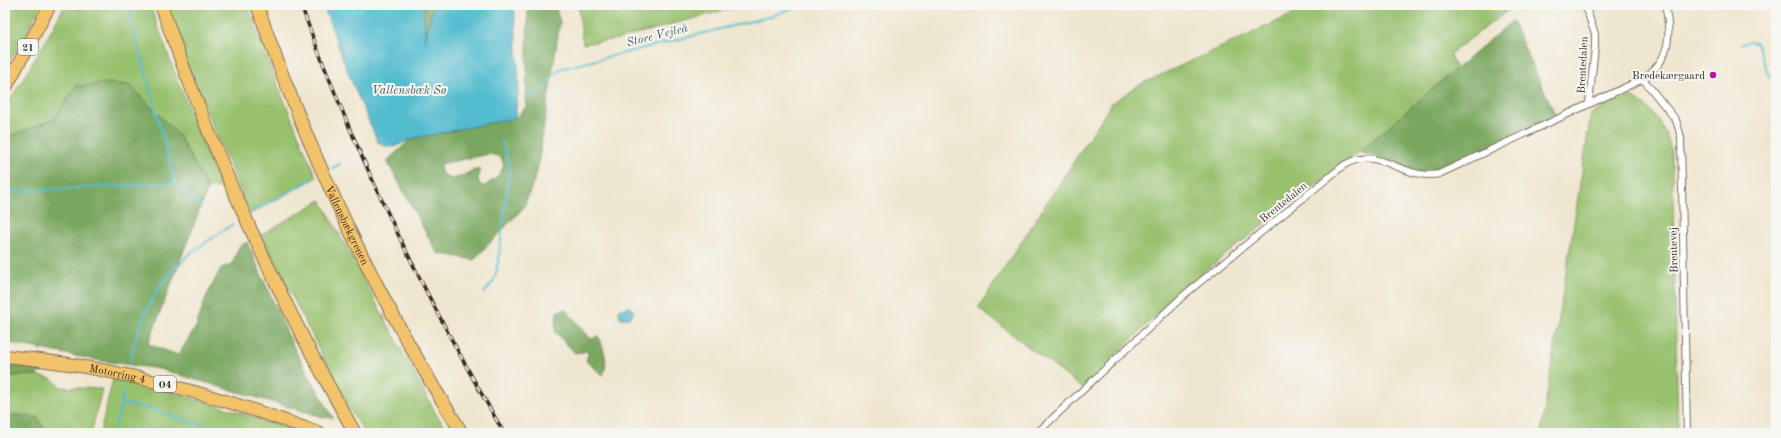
<svg xmlns="http://www.w3.org/2000/svg" width="1781" height="438" font-family="'Old Standard TT',serif">
  <style>
    .green { fill: #98c16e; stroke: #6a7646 }
    .forest { fill: #7aa761; stroke: #5a6840; fill-rule: evenodd }
    .water { fill: #52bccf; stroke: #467376 }
    .lines { fill: none; stroke-linecap: round; stroke-linejoin: round }
    .stream { stroke: #52bccf; stroke-width: 2 }
    .street-casing { stroke: #7a6c5c; stroke-width: 8 }
    .highway-casing { stroke: #7a6c5c; stroke-width: 14 }
    .street { stroke: #fff; stroke-width: 6 }
    .highway { stroke: #f2c36a; stroke-width: 12 }
    .rail-casing { stroke: #3b2a1e; stroke-width: 3.5 }
    .rail { stroke: #f6f6f2; stroke-width: 2; stroke-dasharray: 6; stroke-linecap: butt }
    .poi-dot { fill: #b5179e; stroke: #f6f6f2; stroke-width: 1.5 }
    .labels { text-anchor: middle; stroke-width: 4; stroke-linejoin: round; paint-order: stroke }
    .shield { fill: #f6f6f2; stroke: #73675e; stroke-width: 1 }
    .shield-label { font-size: 10px; font-weight: bold; fill: #3b2a1e }
    .street-label { font-size: 11px; fill: #3b2a1e; stroke: #f6f6f2 }
    .poi-label { font-size: 11px; fill: #3b2a1e; stroke: #f6f6f2; text-anchor: end }
    .water-label { font-size: 12px; font-style: italic; fill: #435d5c; stroke: #f6f6f2 }
  </style>
  <rect width="100%" height="100%" fill="#f6f6f2"/>
  <filter id="ink" filterUnits="userSpaceOnUse"><feTurbulence type="fractalNoise" baseFrequency=".025" numOctaves="2"/><feDisplacementMap in="SourceGraphic" scale="8" xChannelSelector="R" yChannelSelector="G"/><feConvolveMatrix kernelMatrix="1 2 1 2 8 2 1 2 1" color-interpolation-filters="sRGB"/></filter>
  <filter id="wash" filterUnits="userSpaceOnUse"><feTurbulence type="fractalNoise" baseFrequency=".012" numOctaves="4" result="noise"/><feDisplacementMap in="SourceGraphic" scale="16" xChannelSelector="R" yChannelSelector="G"/><feGaussianBlur stdDeviation="0.9" result="paint"/><feColorMatrix in="noise" values="0 0 0 0 0 0 0 0 0 0 0 0 0 0 0 0 0 1.4 0 .05"/><feComposite in="paint" operator="in"/></filter>
  <g filter="url(#wash)">
    <rect width="100%" height="100%" fill="#efe6cf"/>
    <g class="green">
      <polygon points="5,5 40,5 27,32 5,69"/>
      <polygon points="65,5 150,5 177,79 221,187 208,188 179,136 76,86 54,119 5,138 5,108 42,48"/>
      <polygon points="168,5 248,5 274,76 316,177 250,214 185,60"/>
      <polygon points="578,5 743,5 618,39 583,44"/>
      <polygon points="1313,5 1515,5 1450,54 1456,69 1359,152 1245,239 1182,290 1082,388 978,308 1112,103 1139,85"/>
      <path d="M1631 97C1657 111 1664 126 1672 153L1678 433H1541L1591 114 1616 101Z"/>
      <polygon points="321,200 437,416 450,433 365,433 351,412 261,235"/>
      <polygon points="35,375 52,379 61,387 102,389 91,433 47,433 37,417 5,414 5,376"/>
      <path d="M113 379C178 392 241 412 304 433H100Z"/>
    </g>
    <g class="forest">
      <polygon points="424,5 434,5 425,43"/>
      <path d="M528 5H555L560 22 537 172 524 207 474 260 437 253 387 161 411 139 515 118 526 107ZM490 154 501 157 504 166 497 177 485 186 480 185 478 179 480 169C467 171 464 177 451 179L441 173 440 164Z"/>
      <polygon points="1512,21 1556,116 1443,169 1421,173 1359,152"/>
      <polygon points="109,83 130,85 179,136 208,188 148,344 178,355 196,327 205,299 221,268 232,265 239,247 247,242 294,348 333,418 323,417 160,369 102,361 5,342 5,138 54,119 76,86"/>
      <path d="M565 309 591 339 598 336C604 349 609 362 603 375L586 361 589 351 575 353 555 332 557 312Z"/>
      <polygon points="5,362 44,370 35,375 5,376"/>
      <polygon points="5,414 37,417 47,433 5,433"/>
    </g>
    <g class="water">
      <polygon points="323,5 424,5 425,41 434,5 514,5 519,84 515,118 411,139 394,147 385,146 378,142 351,80"/>
      <polygon points="631,307 634,311 630,318 621,318 619,314 619,309"/>
    </g>
    <g class="lines">
      <g class="stream">
        <polyline points="131,5 131,18 175,182"/>
        <polyline points="1741,44 1750,41 1757,44 1769,76 1776,81"/>
        <polyline points="528,97 536,95 560,69 772,16 799,5"/>
        <polyline points="332,168 340,164"/>
        <polyline points="5,192 175,183 201,206"/>
        <polyline points="254,211 313,179"/>
        <polyline points="484,293 493,282 497,270 510,168 502,141"/>
        <polyline points="130,362 136,337 146,312 161,284 189,254 233,224"/>
        <polyline points="121,403 150,409 228,433"/>
        <polyline points="114,433 124,390"/>
      </g>
    </g>
  </g>
  <g filter="url(#ink)">
    <g class="lines">
      <defs>
        <g id="street">
          <polyline points="1585,5 1595,34 1595,47 1589,103"/>
          <polyline points="1643,79 1676,120 1681,137 1687,433"/>
          <path d="M1037 433 1184 295 1344 165C1379 144 1403 181 1439 174L1643 79C1670 60 1672 36 1665 5"/>
        </g>
        <g id="highway">
          <path d="M161 5C213 154 277 297 355 433"/>
          <path id="s1" d="M257 5C309 155 377 299 462 433"/>
          <polyline points="5,89 50,5"/>
          <path id="s2" d="M5 356C113 366 218 395 319 433"/>
        </g>
      </defs>
      <use href="#street" class="street-casing"/>
      <use href="#highway" class="highway-casing"/>
      <use href="#street" class="street"/>
      <use href="#highway" class="highway"/>
      <defs>
        <path id="rail" d="M301 5C355 154 424 296 504 433"/>
      </defs>
      <use href="#rail" class="rail-casing"/>
      <use href="#rail" class="rail"/>
    </g>
  </g>
  <circle class="poi-dot" cx="1713" cy="75" r="4"/>
  <g class="labels">
    <g class="shield">
      <rect x="18" y="39" width="20" height="16" rx="3"/>
      <rect x="154" y="376" width="22" height="16" rx="3"/>
    </g>
    <g class="shield-label">
      <text x="28" y="51">21</text>
      <text x="165" y="388">O4</text>
    </g>
    <g class="street-label">
      <text transform="translate(1582 65) rotate(-87)" y="4">Brentedalen</text>
      <text transform="translate(1283 202) rotate(-39)" y="4">Brentedalen</text>
      <text dy="4" stroke="none"><textPath href="#s1" startOffset="238">Vallensbækgrenen</textPath></text>
      <text transform="translate(1673 250) rotate(-91)" y="4">Brentevej</text>
      <text dy="4" stroke="none"><textPath href="#s2" startOffset="114">Motorring 4</textPath></text>
    </g>
    <g class="poi-label">
      <text x="1705" y="79">Bredekærgaard</text>
    </g>
    <g class="water-label">
      <text transform="translate(657 35) rotate(-14)" y="4">Store Vejleå</text>
      <text x="409" y="94">Vallensbæk Sø</text>
    </g>
  </g>
  <rect width="1781" height="438" fill="none" stroke="#f6f6f2" stroke-width="20"/>
</svg>
